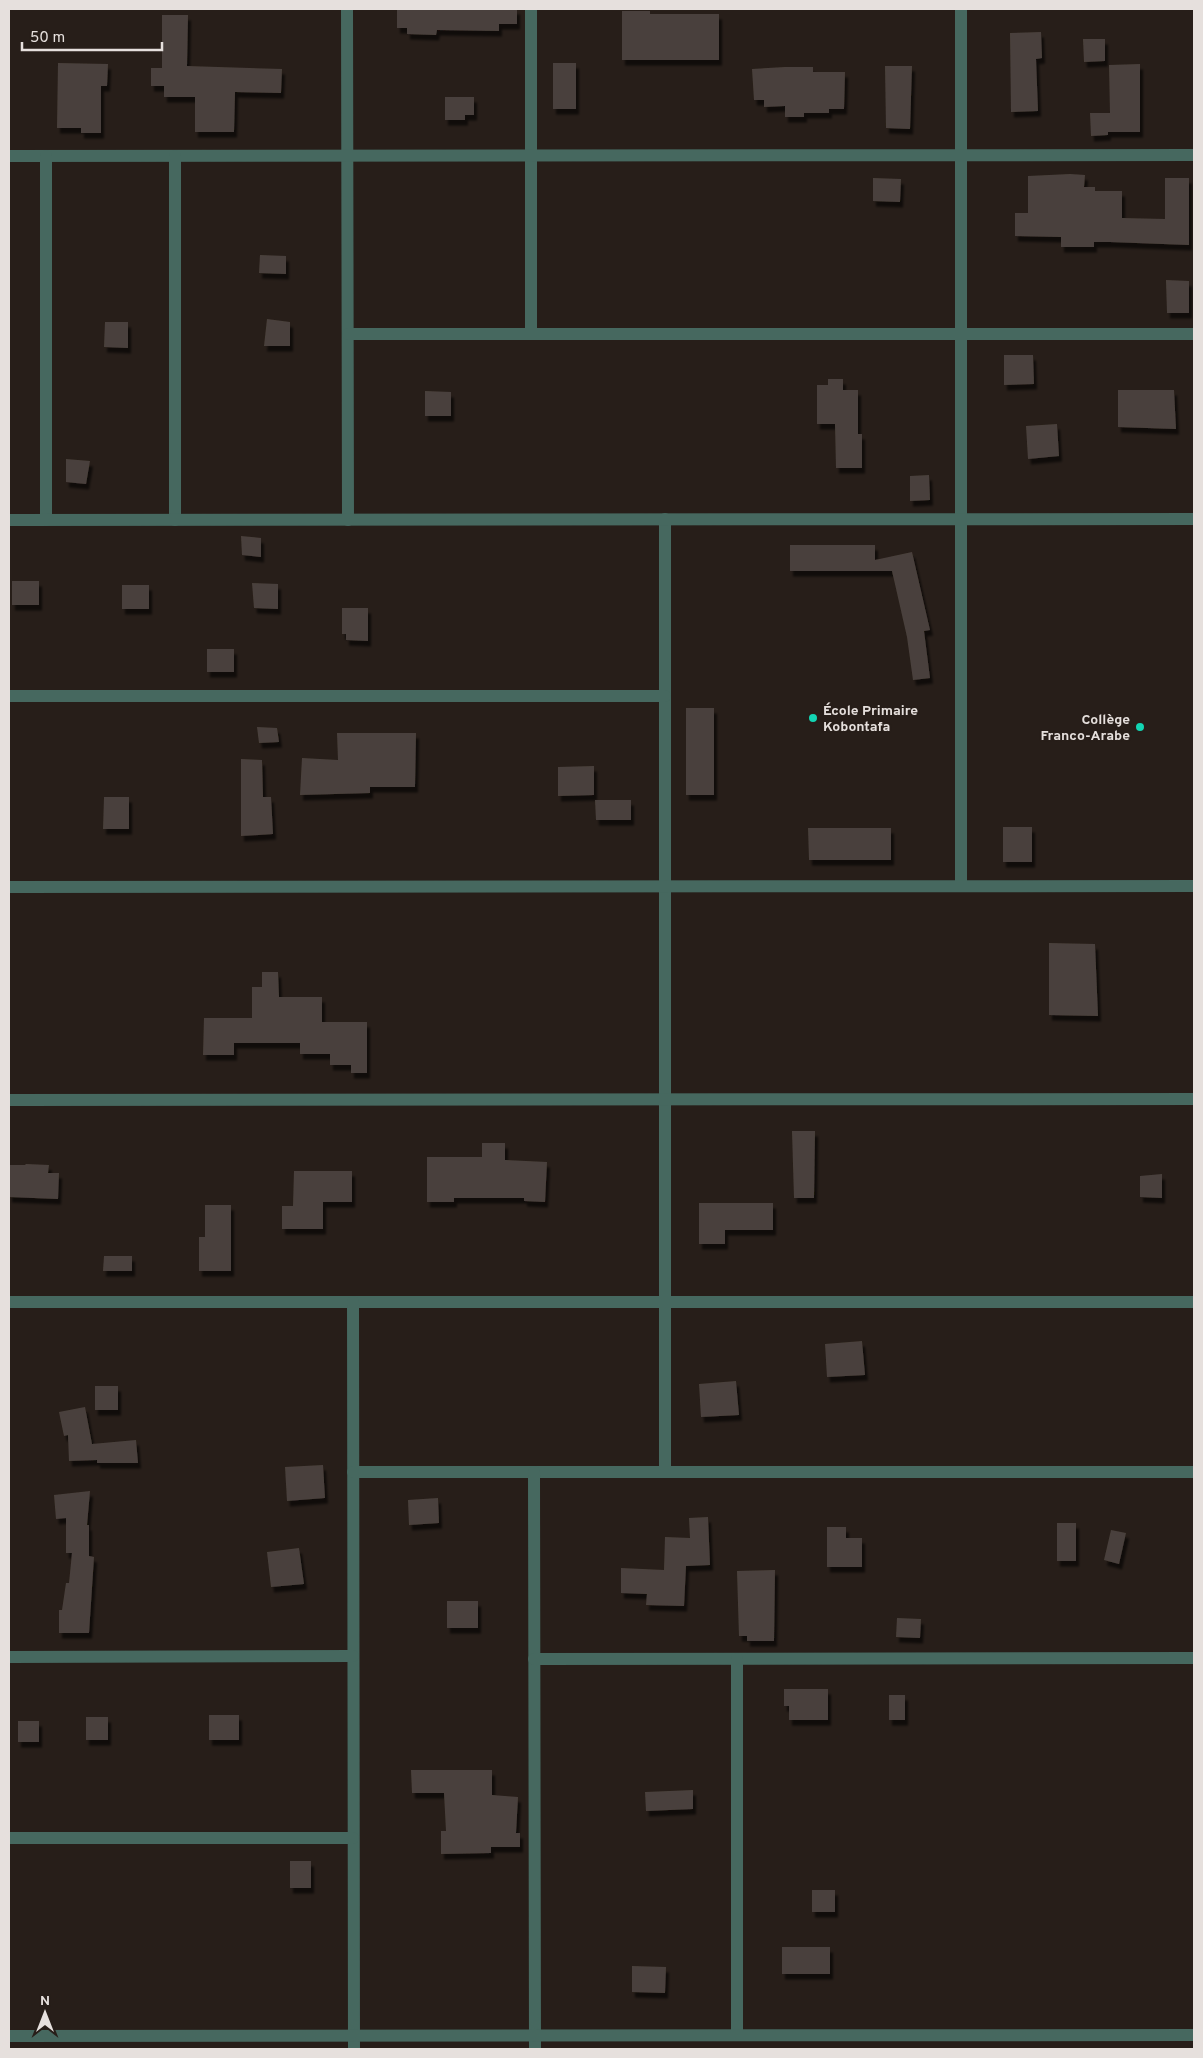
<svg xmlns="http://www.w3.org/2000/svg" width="1203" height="2058" font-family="Overpass,sans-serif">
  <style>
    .building { fill: #4a413c; filter: url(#shadow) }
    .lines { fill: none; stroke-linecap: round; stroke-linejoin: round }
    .minor { stroke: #46685f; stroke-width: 12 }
    .poi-dot { fill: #13d5b3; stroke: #271e19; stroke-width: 2 }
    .labels { text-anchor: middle; stroke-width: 4; stroke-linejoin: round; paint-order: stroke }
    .poi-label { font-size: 14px; font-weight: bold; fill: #e6e0dd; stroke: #271e19; text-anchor: start }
  </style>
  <defs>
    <filter id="shadow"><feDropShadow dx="3" dy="5.5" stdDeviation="1" flood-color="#0009"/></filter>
  </defs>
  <rect width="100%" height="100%" fill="#271e19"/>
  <g class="building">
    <polygon points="397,9 517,9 517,24 499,24 499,31 437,30 436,35 407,34 407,28 397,28"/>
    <polygon points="622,11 650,11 650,14 719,14 719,60 622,60"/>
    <polygon points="162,15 188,15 187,66 282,69 281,93 235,92 234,132 195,132 195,97 164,97 164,86 151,86 151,68 162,68"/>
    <polygon points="1041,32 1042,58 1036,59 1038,111 1011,112 1010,33"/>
    <polygon points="1083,39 1105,39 1105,61 1084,62"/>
    <polygon points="58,63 108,64 107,86 101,86 101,133 81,133 81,128 57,128"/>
    <rect x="553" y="63" width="23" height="46"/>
    <polygon points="1140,64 1140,132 1108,132 1108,135 1091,136 1090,113 1110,113 1109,65"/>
    <polygon points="885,66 912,66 910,129 886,128"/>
    <polygon points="785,67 813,67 813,72 845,72 844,109 829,109 829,113 804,113 804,117 785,117 785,106 764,107 764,100 754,100 752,69"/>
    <polygon points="445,97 474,97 474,115 465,115 465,120 445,120"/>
    <polygon points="1070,174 1085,175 1084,187 1095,187 1095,191 1122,191 1122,218 1165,219 1165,178 1189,178 1189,245 1110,242 1094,242 1094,247 1061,247 1061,237 1015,236 1015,213 1028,213 1028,176"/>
    <polygon points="873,178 901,179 900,202 873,201"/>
    <polygon points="260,255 286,256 286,274 259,273"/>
    <polygon points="1166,280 1189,281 1189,313 1167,313"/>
    <polygon points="267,319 290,322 290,346 264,346"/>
    <polygon points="105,322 128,322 128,348 104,347"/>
    <polygon points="1004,355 1033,355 1034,384 1004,385"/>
    <polygon points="828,379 843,379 843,390 858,390 858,434 862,434 862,468 836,468 835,424 817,424 817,385 828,385"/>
    <polygon points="1118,390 1174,390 1176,429 1118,427"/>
    <polygon points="425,391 451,392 451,416 425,416"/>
    <polygon points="1057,424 1059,456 1028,459 1026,426"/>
    <polygon points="66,459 90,461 86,484 66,482"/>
    <polygon points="929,475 930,500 910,501 910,476"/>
    <polygon points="241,536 261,538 261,557 242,555"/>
    <polygon points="790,545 875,545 875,560 912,552 930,630 924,631 930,678 913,680 907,637 892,571 790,571"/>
    <rect x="12" y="581" width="27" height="24"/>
    <polygon points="252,583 278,584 278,609 254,608"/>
    <rect x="122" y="585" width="27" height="24"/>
    <polygon points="342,608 368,608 368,641 346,640 346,634 342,634"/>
    <rect x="207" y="649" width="27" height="23"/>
    <rect x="686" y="708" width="28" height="87"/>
    <polygon points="257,727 277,728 279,742 259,743"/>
    <polygon points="337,733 416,733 415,787 370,787 370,793 300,795 302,758 338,760"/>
    <polygon points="241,759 262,760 263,797 271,797 273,834 241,836"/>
    <polygon points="594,766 594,795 558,796 558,767"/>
    <polygon points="104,797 129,797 129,829 103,829"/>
    <polygon points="595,800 631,800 631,820 596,820"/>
    <rect x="1003" y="827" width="29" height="35"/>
    <polygon points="808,828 891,828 891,860 809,860"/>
    <polygon points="1049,943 1095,944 1098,1016 1049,1015"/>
    <polygon points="262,972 278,972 279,997 322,997 322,1022 367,1022 367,1073 351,1073 351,1065 330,1065 330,1054 300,1054 300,1043 234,1043 234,1055 203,1055 204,1018 252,1018 252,987 262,987"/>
    <polygon points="792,1131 815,1131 814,1198 794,1198"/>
    <polygon points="482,1143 505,1143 505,1160 547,1162 545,1202 524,1201 524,1198 454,1198 454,1202 427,1202 427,1157 482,1157"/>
    <polygon points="26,1164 49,1165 48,1173 59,1173 58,1199 9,1197 9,1165 25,1165"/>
    <polygon points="294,1171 352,1171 352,1202 323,1202 323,1229 282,1229 282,1206 293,1206"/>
    <polygon points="1162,1174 1162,1198 1140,1197 1140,1176"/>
    <polygon points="699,1203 773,1203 773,1230 725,1230 725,1244 699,1244"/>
    <polygon points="205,1205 231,1205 231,1271 199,1271 199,1237 205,1237"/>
    <polygon points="104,1256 132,1256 132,1271 103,1271"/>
    <polygon points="862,1341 865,1375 827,1377 825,1344"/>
    <polygon points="736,1381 739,1415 701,1417 699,1384"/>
    <rect x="95" y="1386" width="23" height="24"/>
    <polygon points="85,1407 92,1444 136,1440 138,1463 97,1463 97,1460 69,1461 68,1435 64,1436 59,1412"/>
    <polygon points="323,1465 325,1498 287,1501 285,1467"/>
    <polygon points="90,1491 87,1525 89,1525 89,1556 94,1557 89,1633 59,1633 59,1610 62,1610 66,1583 69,1583 72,1553 66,1553 66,1518 56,1519 54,1495"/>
    <polygon points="438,1498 439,1523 409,1525 408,1500"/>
    <polygon points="708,1517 710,1565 686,1566 684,1606 646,1605 647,1594 621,1593 621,1568 664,1570 665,1537 690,1538 689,1518"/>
    <rect x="1057" y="1523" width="19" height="38"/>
    <polygon points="827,1527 846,1527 846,1538 862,1538 862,1567 827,1567"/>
    <polygon points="1111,1530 1126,1533 1119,1564 1104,1560"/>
    <polygon points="299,1548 304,1584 271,1587 267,1552"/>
    <polygon points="775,1570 774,1641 747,1641 747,1636 739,1636 737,1571"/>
    <rect x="447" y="1601" width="31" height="27"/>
    <polygon points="897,1618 921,1619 920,1638 896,1637"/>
    <polygon points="784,1689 828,1689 828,1720 789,1720 789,1706 784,1706"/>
    <rect x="889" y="1695" width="16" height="25"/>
    <rect x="209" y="1715" width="30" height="25"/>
    <rect x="86" y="1717" width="22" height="23"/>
    <rect x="18" y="1721" width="21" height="21"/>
    <polygon points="411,1770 492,1770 492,1795 518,1797 516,1833 520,1833 520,1847 491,1847 491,1853 441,1854 441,1831 446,1831 444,1793 412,1793"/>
    <polygon points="693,1790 693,1809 646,1811 645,1792"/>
    <rect x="290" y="1861" width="21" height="27"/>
    <rect x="812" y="1890" width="23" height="22"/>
    <rect x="782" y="1947" width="48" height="27"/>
    <polygon points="632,1966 666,1967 665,1993 632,1992"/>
  </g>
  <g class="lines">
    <g class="minor">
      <polyline points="347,9 348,520"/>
      <polyline points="531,9 531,334"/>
      <polyline points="961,9 961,886"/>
      <polyline points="9,156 1194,155"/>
      <polyline points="46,156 46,520"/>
      <polyline points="175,156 175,520"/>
      <polyline points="348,334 1194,334"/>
      <polyline points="665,519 665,1472"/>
      <polyline points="9,520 1194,519"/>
      <polyline points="9,696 665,696"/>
      <polyline points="9,887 1194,886"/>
      <polyline points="9,1100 1194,1099"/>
      <polyline points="9,1302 1194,1302"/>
      <polyline points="353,1302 354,2049"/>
      <polyline points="353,1472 1194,1472"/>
      <polyline points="534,1472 535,2049"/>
      <polyline points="9,1657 353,1656"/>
      <polyline points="534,1659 1194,1658"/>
      <polyline points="737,1659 737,2035"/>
      <polyline points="9,1838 353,1838"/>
      <polyline points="9,2036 1194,2035"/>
    </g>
  </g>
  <g class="poi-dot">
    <circle cx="813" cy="718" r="5"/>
    <circle cx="1140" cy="727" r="5"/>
  </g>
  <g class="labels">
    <g class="poi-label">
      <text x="823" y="715">École Primaire<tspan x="823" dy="16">Kobontafa</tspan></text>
      <text x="1130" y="724" text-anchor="end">Collège<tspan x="1130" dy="16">Franco-Arabe</tspan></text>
    </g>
  </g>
  <rect width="1203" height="2058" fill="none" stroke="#e6e0dd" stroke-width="20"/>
  <g transform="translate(45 2013)" stroke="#271e19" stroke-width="4" paint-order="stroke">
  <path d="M0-4L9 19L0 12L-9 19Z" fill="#e6e0dd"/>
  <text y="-8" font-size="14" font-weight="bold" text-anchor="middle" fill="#e6e0dd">N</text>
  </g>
  <path d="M22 42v8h140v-8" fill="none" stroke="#e6e0dd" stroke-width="2.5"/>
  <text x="30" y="42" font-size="15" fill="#e6e0dd" stroke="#271e19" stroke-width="4" paint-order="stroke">50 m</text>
</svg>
